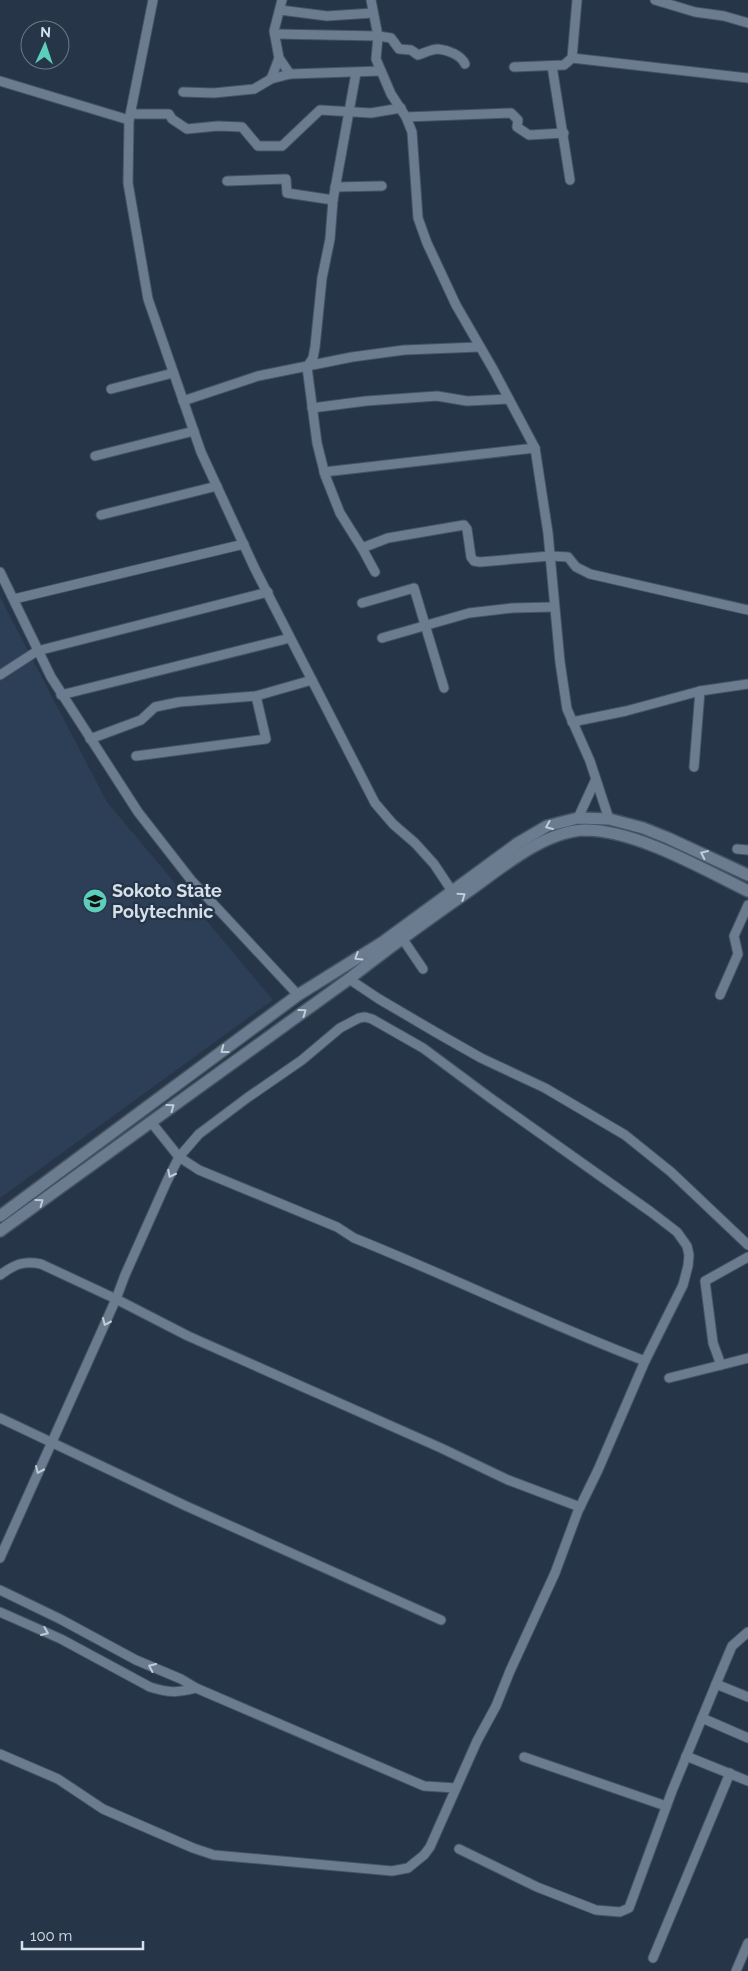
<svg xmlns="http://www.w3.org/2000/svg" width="748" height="1971" font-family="Raleway,sans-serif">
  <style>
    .built { fill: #2c3f57 }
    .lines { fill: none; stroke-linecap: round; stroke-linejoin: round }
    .minor-casing { stroke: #465362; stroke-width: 11 }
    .tertiary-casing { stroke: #465362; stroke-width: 14 }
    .minor { stroke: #6b7c91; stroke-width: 9 }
    .tertiary { stroke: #6b7c91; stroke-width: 11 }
    .oneway { stroke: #c1ccd9 }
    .labels { text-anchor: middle; stroke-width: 4.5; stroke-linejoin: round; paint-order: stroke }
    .poi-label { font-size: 18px; font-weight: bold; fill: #d6e0eb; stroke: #263547; text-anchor: start }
  </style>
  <rect width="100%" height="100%" fill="#263547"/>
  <polygon class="built" points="0,597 107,802 273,1000 0,1198"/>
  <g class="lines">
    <defs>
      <g id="minor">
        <polyline points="153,0 129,120 128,183 148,299 201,452 255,569 375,803 393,824 415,843 434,864 452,891"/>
        <polyline points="282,0 274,31 279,58 290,74"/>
        <polyline points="371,0 378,36 376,59 391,94 406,117 412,132 418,218 427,243 456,305 493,369 535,448 548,533 560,662 567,709 590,761 609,819"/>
        <polyline points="655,0 695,12 724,16 748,23"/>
        <polyline points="280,10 327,16 373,13"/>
        <path d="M275 34 378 36 391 38 399 49 411 50 418 55C424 53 432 49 438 49 448 50 461 55 465 64"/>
        <polyline points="572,58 748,78"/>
        <polyline points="552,66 570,180"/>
        <polyline points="514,67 564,65 572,58 577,0"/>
        <polyline points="356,73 333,200 330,239 322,278 315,347 313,358 307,367 317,443 325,475 340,513 362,548 375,572"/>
        <polyline points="271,79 279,58"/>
        <polyline points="0,81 129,120"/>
        <polyline points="183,92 214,93 254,89 271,79 290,74 381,71"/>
        <polyline points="131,114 169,114 172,119 187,129 218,126 242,127 258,146 282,146 320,110 371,113 401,108"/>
        <polyline points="406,117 511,113 518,120 517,127 529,135 564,133"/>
        <polyline points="227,181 286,179 287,193 333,200"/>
        <polyline points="335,187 382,186"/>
        <polyline points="111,389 173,373"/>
        <polyline points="183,401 258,376 352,357 404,350 479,347"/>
        <polyline points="312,408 366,401 437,396 467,401 509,399"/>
        <polyline points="95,456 194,431"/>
        <polyline points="324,472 535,448"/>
        <polyline points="101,515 217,486"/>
        <polyline points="362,548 388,538 464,525 467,529 471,557 474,561 480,562 550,556 568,557 576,567 590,574 748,610"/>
        <polyline points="0,572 51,677 138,812 191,880 298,995"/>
        <polyline points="14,599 244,544"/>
        <polyline points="362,603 414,588 444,688"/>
        <polyline points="382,638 469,613 512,608 554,607"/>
        <polyline points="0,675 37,651 268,592"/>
        <polyline points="61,695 290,638"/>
        <polyline points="572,722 626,711 700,691 748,684"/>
        <polyline points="90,739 141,720 155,707 179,702 256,696 312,680"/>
        <polyline points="136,756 266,739 256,696"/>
        <polyline points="694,767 700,691"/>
        <polyline points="578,818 595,781"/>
        <polyline points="737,849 748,850"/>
        <polyline points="402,938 423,969"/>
        <polyline points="349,979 379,999 437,1033 481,1058 545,1088 625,1135 671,1172 748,1245"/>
        <polyline points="720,995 738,954 734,936 748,905"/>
        <path d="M151 1122 179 1157 199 1170 337 1227 354 1238C452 1277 547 1324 645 1361"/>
        <path d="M0 1275C14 1265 23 1260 41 1264L116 1299 188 1336 441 1448 508 1480 580 1507"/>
        <polyline points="721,1365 748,1358"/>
        <polyline points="669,1378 721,1365 713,1343 705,1281 748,1257"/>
        <polyline points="0,1418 186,1506 441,1620"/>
        <polyline points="0,1558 116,1299 125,1275 167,1181 179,1157 199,1134 247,1098 302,1060 340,1028 359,1018 365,1017 372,1019 423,1048 489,1097 651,1212 677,1232 687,1246 689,1255 688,1266 683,1285 645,1361 598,1470 578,1511 555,1573 510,1671 496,1706 477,1741 430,1847 424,1855 408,1868 392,1871 214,1855 193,1848 103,1809 58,1779 0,1754"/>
        <polyline points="0,1590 60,1619 136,1660 181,1679 196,1688 424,1786 456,1788"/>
        <path d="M0 1612 61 1639 150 1687C169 1693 177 1693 196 1688"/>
        <polyline points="716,1684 732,1646 748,1632"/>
        <polyline points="702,1718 748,1738"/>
        <polyline points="686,1756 748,1781"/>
        <polyline points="524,1757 666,1806"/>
        <polyline points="459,1849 537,1887 596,1910 620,1912 629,1908 672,1791 716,1684 748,1697"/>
        <polyline points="653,1958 730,1773"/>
        <polyline points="736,1971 748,1943"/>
      </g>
      <g id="tertiary">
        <polyline points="0,1216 298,995 383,942 518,843 547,826 578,818 609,819 643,828 668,838 748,875"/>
        <path d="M0 1231 349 979C387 949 426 921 466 893 499 870 543 831 585 830 636 830 703 869 748 891"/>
      </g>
    </defs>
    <use href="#minor" class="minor-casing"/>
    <use href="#tertiary" class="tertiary-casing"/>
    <use href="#minor" class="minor"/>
    <use href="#tertiary" class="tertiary"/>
  </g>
  <defs><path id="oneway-chevron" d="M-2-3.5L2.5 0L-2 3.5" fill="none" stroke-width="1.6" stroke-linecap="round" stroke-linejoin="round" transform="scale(1.25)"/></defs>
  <g class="oneway">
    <use href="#oneway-chevron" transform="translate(549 826) rotate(157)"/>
    <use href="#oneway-chevron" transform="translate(704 854) rotate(-155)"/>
    <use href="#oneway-chevron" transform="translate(462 896) rotate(-35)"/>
    <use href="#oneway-chevron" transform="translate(358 957) rotate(148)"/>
    <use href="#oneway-chevron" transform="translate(303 1012) rotate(-36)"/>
    <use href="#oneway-chevron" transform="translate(224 1050) rotate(143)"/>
    <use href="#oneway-chevron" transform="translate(171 1107) rotate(-36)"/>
    <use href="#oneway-chevron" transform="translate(171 1174) rotate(117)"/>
    <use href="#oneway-chevron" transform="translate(40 1202) rotate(-36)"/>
    <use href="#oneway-chevron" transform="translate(106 1322) rotate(114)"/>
    <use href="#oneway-chevron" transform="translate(39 1470) rotate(114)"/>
    <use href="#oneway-chevron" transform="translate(45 1632) rotate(23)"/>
    <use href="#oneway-chevron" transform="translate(152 1667) rotate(-155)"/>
  </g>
  <defs>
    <symbol id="university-disc" viewBox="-11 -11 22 22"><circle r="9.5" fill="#5ccebb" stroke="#263547"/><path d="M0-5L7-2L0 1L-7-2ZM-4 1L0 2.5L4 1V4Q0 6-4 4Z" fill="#111"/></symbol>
  </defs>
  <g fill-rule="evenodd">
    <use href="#university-disc" x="81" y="887" width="28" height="28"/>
  </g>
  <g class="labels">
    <g class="poi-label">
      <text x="112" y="897">Sokoto State<tspan x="112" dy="21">Polytechnic</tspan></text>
    </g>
  </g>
  <g transform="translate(45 45) rotate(3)"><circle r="24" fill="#263547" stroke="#6c7989"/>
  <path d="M0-4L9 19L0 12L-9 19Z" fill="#5ccebb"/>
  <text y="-8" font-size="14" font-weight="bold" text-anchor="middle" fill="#d6e0eb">N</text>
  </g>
  <path d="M22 1941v8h121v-8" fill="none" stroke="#d6e0eb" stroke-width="2.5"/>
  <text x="30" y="1941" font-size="15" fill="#d6e0eb" stroke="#263547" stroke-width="4" paint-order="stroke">100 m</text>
</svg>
